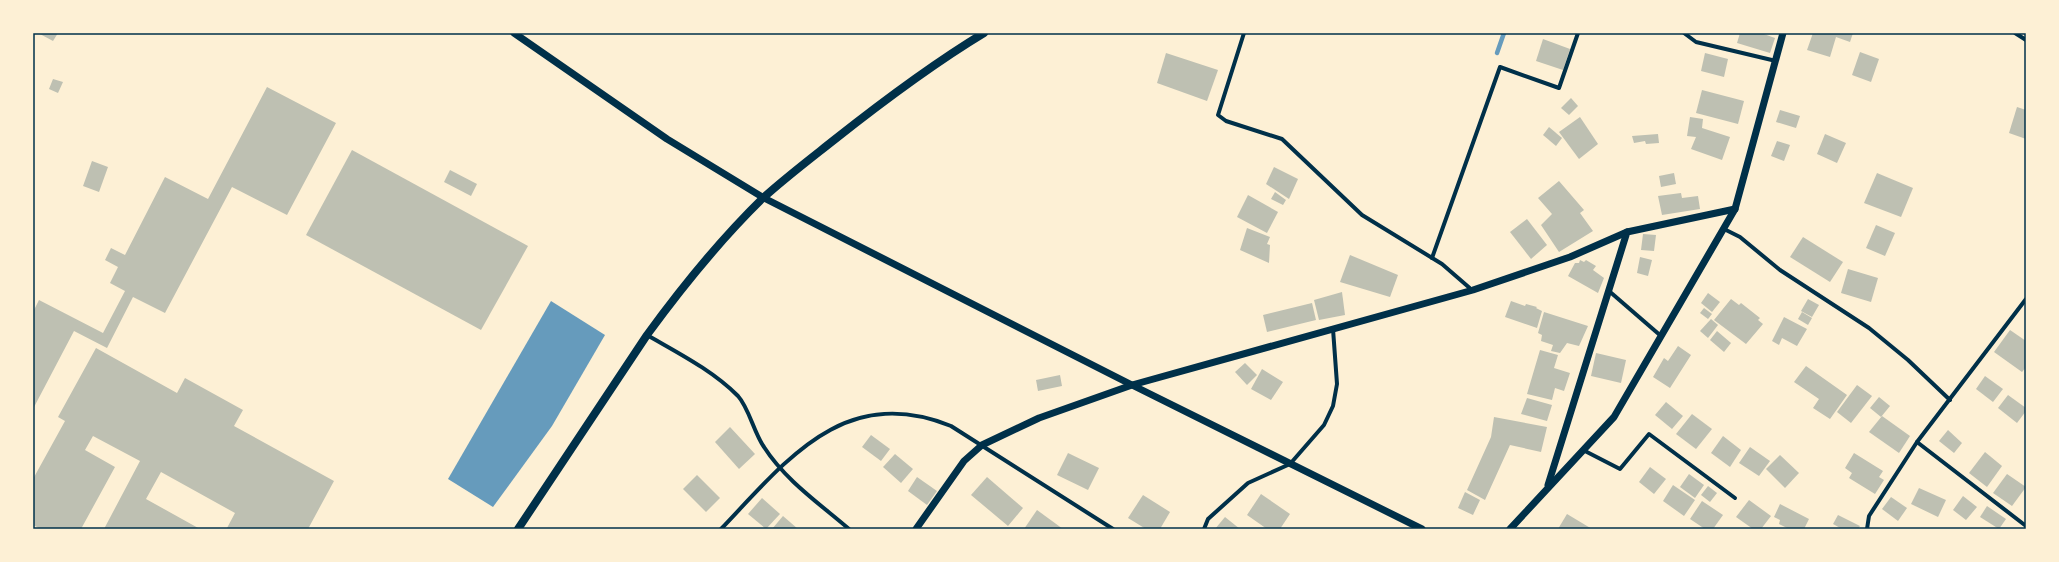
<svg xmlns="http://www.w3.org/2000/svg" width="2059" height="562" font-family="Inter,sans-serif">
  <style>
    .water { fill: #669bbc }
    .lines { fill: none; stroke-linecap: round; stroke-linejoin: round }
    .stream { stroke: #669bbc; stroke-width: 4.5 }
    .building { fill: #bec0b2 }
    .minor { stroke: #003049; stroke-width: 4 }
    .tertiary { stroke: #003049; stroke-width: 7 }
    .secondary { stroke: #003049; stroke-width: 8 }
    .neatline { fill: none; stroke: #003049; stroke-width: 1.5 }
  </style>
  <rect width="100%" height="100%" fill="#fdf0d5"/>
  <polygon class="water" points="551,301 605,335 552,426 493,507 448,479"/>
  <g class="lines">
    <polyline class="stream" points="1497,53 1504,33"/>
  </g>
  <g class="building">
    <polygon points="41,33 58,33 53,41 40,34"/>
    <polygon points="1740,33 1761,33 1775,38 1770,53 1737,43"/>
    <polygon points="1813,33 1853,33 1850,42 1836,37 1830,57 1807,50"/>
    <polygon points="1543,39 1570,49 1563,70 1536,61"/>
    <polygon points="1860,52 1879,59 1871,82 1852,75"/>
    <polygon points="1166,53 1218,70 1207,101 1157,83"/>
    <polygon points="1705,53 1728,59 1724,77 1701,71"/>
    <polygon points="53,79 63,82 58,93 49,89"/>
    <polygon points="267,87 336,123 287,215 232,187 165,313 133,297 107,348 74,331 33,409 33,312 39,300 103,333 125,291 110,283 118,267 105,260 111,248 125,255 165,177 208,199"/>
    <polygon points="1702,90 1744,101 1738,124 1696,113"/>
    <polygon points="1571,98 1578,106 1569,115 1561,108"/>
    <polygon points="2017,107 2026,110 2026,139 2009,133"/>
    <polygon points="1780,110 1800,116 1796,128 1776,122"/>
    <polygon points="1580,117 1598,144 1579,159 1559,132"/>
    <polygon points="1690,117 1703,119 1702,128 1730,137 1722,160 1691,149 1696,137 1687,136"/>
    <polygon points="1549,127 1562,138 1556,146 1543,135"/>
    <polygon points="1658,134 1659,143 1646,144 1645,141 1634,143 1632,136"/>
    <polygon points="1825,134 1846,143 1837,163 1817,154"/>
    <polygon points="1777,141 1790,145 1784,161 1771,156"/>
    <polygon points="352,150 528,246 481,330 306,235"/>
    <polygon points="92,161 108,167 99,192 83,186"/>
    <polygon points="1274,167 1298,179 1289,199 1266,184"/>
    <polygon points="450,170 477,184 471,196 444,182"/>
    <polygon points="1674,173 1676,184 1661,187 1659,176"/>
    <polygon points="1877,173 1913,188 1901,217 1864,203"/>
    <polygon points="1559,181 1584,210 1580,213 1593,231 1559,252 1541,225 1552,214 1538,198"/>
    <polygon points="1275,192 1286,200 1283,205 1271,199"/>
    <polygon points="1681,193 1682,198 1698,196 1700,209 1662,215 1658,196"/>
    <polygon points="1248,195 1278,212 1267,233 1237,217"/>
    <polygon points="1527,219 1547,245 1531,259 1510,232"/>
    <polygon points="1876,225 1895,233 1885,256 1866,248"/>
    <polygon points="1247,228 1270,237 1267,244 1270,245 1269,263 1240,250"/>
    <polygon points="1643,234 1656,235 1654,251 1641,250"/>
    <polygon points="1803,237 1843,262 1830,282 1790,257"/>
    <polygon points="1350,255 1398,275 1390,297 1340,282"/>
    <polygon points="1640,257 1652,260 1648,276 1637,273"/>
    <polygon points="1580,260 1584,262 1586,260 1596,266 1593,270 1604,278 1598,293 1568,276 1575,263 1579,263"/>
    <polygon points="1848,269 1878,278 1871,302 1841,293"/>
    <polygon points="1342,292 1345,315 1319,320 1314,300"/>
    <polygon points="1708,293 1720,302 1712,312 1701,303"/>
    <polygon points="1731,299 1739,305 1741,303 1760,318 1758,320 1763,324 1746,344 1714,320"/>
    <polygon points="1808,299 1819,305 1812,317 1801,311"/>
    <polygon points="1511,301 1525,306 1526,304 1537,307 1536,308 1542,311 1537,328 1505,317"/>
    <polygon points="1312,303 1316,320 1267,332 1263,315"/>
    <polygon points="1704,308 1712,314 1708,319 1700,313"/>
    <polygon points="1544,312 1588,326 1579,346 1567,343 1560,353 1551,351 1553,345 1541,341 1542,335 1538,333"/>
    <polygon points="1802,312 1812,318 1808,325 1798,319"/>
    <polygon points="1784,317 1807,329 1797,346 1782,338 1779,345 1772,341"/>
    <polygon points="1711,319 1718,325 1708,338 1700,331"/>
    <polygon points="2010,330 2026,341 2026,367 2022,372 1994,352"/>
    <polygon points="1717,331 1731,343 1724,352 1710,340"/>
    <polygon points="1678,346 1691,355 1670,388 1653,377 1664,358 1668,361"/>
    <polygon points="96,348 177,393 185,378 243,410 234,426 334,481 308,529 228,529 227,528 235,513 161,472 146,499 200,529 104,529 140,461 93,436 85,450 115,467 81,529 41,529 33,525 33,479 65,421 58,417"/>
    <polygon points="1540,350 1558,355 1554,368 1570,373 1564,391 1555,388 1552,400 1527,394"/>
    <polygon points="1596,353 1626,360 1621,383 1591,376"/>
    <polygon points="1245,363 1257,375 1247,385 1235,372"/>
    <polygon points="1806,366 1847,395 1830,419 1813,408 1819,399 1794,382"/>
    <polygon points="1262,369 1283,382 1271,400 1251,389"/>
    <polygon points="1060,375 1062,386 1038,391 1036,380"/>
    <polygon points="1985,376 2003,389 1993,402 1976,389"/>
    <polygon points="1857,385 1872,396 1851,423 1837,412"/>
    <polygon points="2008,395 2026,408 2026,411 2017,423 1998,408"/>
    <polygon points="1879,397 1890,406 1881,417 1870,408"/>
    <polygon points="1527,398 1552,405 1547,421 1521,414"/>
    <polygon points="1666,402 1683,416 1672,429 1655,415"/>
    <polygon points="1692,414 1712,429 1696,449 1676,434"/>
    <polygon points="1882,416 1910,436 1899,453 1869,432"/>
    <polygon points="1494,417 1547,427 1541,452 1510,445 1485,500 1467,490 1491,437"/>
    <polygon points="730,427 755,454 739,469 715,442"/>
    <polygon points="1948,430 1962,443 1954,453 1939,441"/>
    <polygon points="871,435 890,449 881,461 862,447"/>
    <polygon points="1723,436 1741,450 1730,467 1711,453"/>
    <polygon points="1750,447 1770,461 1759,476 1739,463"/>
    <polygon points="1985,452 2002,466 1987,487 1969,473"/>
    <polygon points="1068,453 1099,468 1088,490 1057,475"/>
    <polygon points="1854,453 1883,471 1879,477 1884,480 1875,494 1849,478 1852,473 1845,468"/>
    <polygon points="895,454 913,469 901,483 883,467"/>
    <polygon points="1780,455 1799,473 1785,488 1766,469"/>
    <polygon points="1650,467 1666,479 1654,494 1639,482"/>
    <polygon points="1689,474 1704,485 1695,498 1680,487"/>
    <polygon points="2007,474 2026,487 2012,506 1993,493"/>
    <polygon points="697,475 720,498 706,512 683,489"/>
    <polygon points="917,477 937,491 927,505 908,491"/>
    <polygon points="987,477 1023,508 1008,526 971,495"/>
    <polygon points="1673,485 1695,500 1684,516 1663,501"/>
    <polygon points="1708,486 1717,493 1710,502 1701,495"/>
    <polygon points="1919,488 1946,500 1938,517 1911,504"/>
    <polygon points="1465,492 1480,500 1473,515 1458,508"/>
    <polygon points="1261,494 1290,514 1280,529 1267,529 1247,515"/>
    <polygon points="1143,495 1170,512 1160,529 1146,529 1128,518"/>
    <polygon points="1963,496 1977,507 1966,520 1953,510"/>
    <polygon points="1891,497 1907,508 1898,521 1882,509"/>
    <polygon points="762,498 780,514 766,529 748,514"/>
    <polygon points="1749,500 1771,516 1761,529 1753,529 1736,517"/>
    <polygon points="1702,501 1723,515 1713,529 1705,529 1690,519"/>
    <polygon points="1780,504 1809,519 1804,529 1789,529 1779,524 1780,520 1774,517"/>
    <polygon points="1987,506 2006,519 1999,529 1980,517"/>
    <polygon points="1037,510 1063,529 1024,529"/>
    <polygon points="1567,514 1592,529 1558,529"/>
    <polygon points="1838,515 1860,526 1858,529 1842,529 1833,524"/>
    <polygon points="783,516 798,529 772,529"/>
    <polygon points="1225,517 1240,529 1215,529"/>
  </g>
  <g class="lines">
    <g class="minor">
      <polyline points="1244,33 1218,115 1226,121 1282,139 1362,215 1442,264 1472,290"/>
      <polyline points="1684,33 1696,42 1776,61"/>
      <polyline points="2015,33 2026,40"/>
      <polyline points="1724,229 1740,237 1780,270 1869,328 1908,360 1950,400"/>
      <polyline points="1432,258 1500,67 1559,88 1578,33"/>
      <polyline points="1609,291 1661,336"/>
      <path d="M647 335C678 353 712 370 738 396 749 408 754 433 764 447 785 480 820 504 849 529"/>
      <polyline points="1917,442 2026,526"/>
      <polyline points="1583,450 1620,469 1649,434 1735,498"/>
      <path d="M721 529C787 460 844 383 951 426L1113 529"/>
      <polyline points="1204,529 1208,519 1248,483 1290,464 1324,425 1333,406 1337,384 1333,329"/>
      <polyline points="1867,529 1869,516 1917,442 2026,299"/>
    </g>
    <g class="tertiary">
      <polyline points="514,33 667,139 764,198 1132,385 1422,529"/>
      <polyline points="1548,485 1627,232 1735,209"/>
      <polyline points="916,529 964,461 982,445 1039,418 1132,385 1473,290 1570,257 1627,232"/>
      <polyline points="1510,529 1614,417 1735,209 1783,33"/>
    </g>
    <path class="secondary" d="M518 529 647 335C682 287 720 240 763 198 785 178 810 159 834 140 882 102 931 65 984 33"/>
  </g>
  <rect width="2059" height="562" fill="none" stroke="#fdf0d5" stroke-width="68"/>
  <rect x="34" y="34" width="1991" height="494" class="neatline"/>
</svg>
